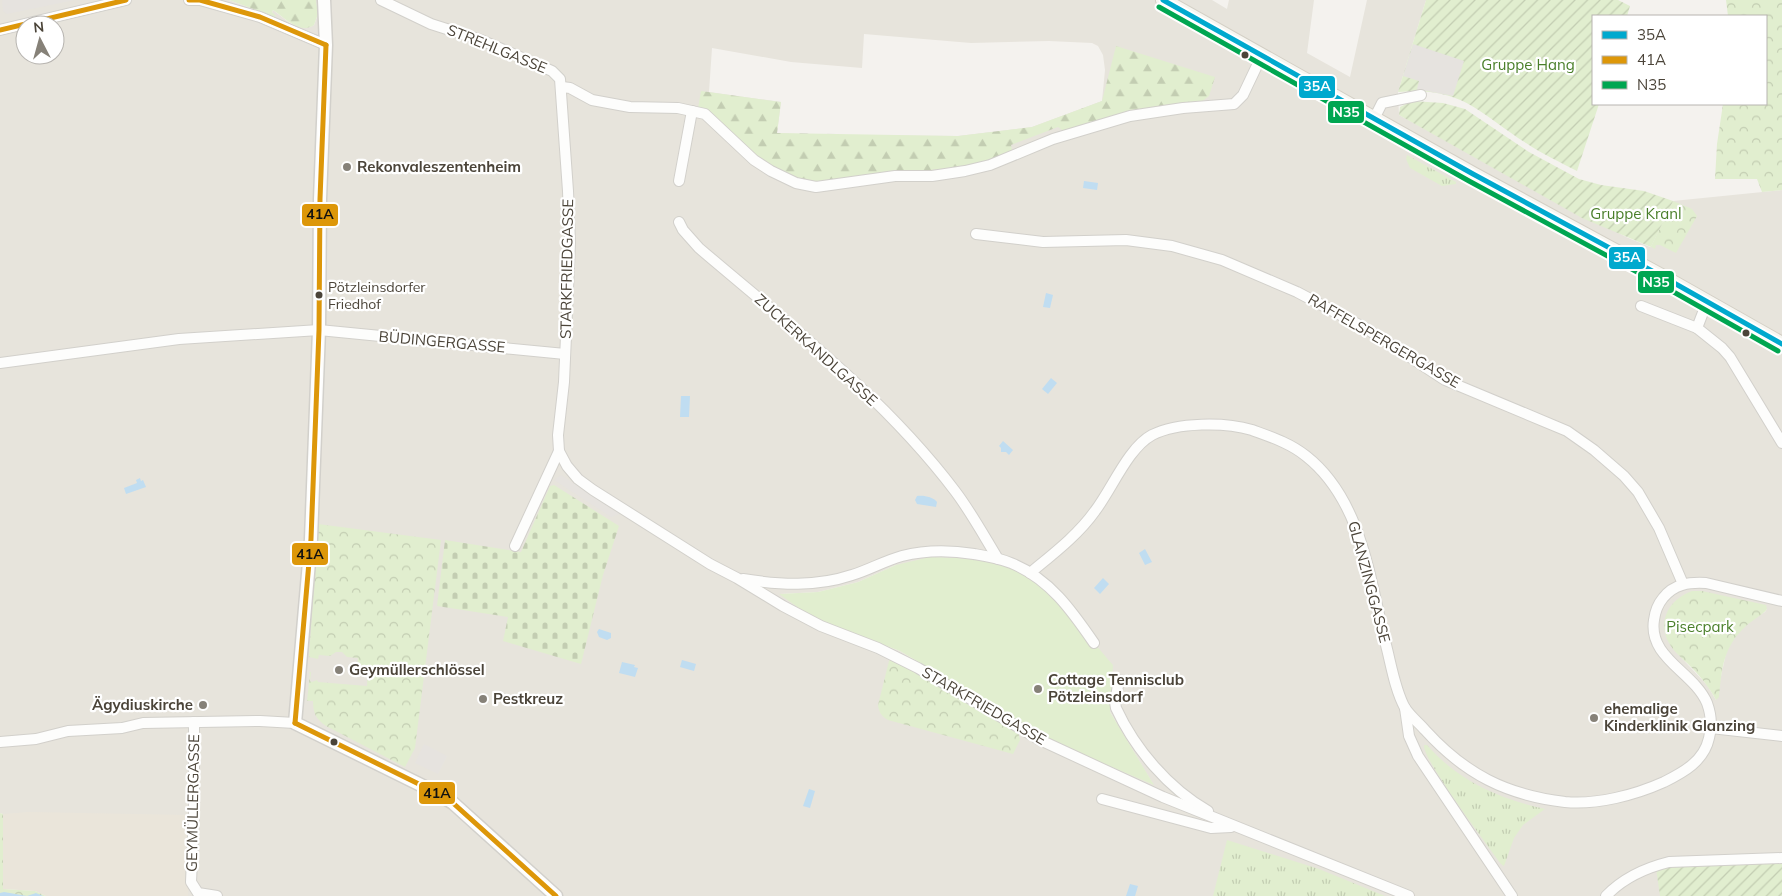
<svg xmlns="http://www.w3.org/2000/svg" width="1782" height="896" font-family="Mulish,sans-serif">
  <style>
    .residential { fill: #e7e4dc; fill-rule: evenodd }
    .education { fill: #eae5da }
    .grass { fill: url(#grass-tufts) }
    .forest { fill: url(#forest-firs) }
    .cemetery { fill: url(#cemetery-stones) }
    .park { fill: url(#park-crowns) }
    .garden { fill: url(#garden-furrows) }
    .pitch { fill: #e1eecf }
    .parking { fill: #e6e3df }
    .water { fill: #c0ddf1 }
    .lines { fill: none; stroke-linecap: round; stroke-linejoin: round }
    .minor-casing { stroke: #d2d0cb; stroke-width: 12 }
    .tertiary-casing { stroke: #d2d0cb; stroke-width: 15 }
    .secondary-casing { stroke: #d3cfc5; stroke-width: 16 }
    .minor { stroke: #fdfdfc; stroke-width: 10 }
    .tertiary { stroke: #fdfdfc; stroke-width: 12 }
    .secondary { stroke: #f7f6f1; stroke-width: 14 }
    .bus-1-casing { stroke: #fff; stroke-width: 9 }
    .bus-2-casing { stroke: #fff; stroke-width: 9 }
    .bus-3-casing { stroke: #fff; stroke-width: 9 }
    .bus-1 { stroke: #00a9ce; stroke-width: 5 }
    .bus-2 { stroke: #dd9709; stroke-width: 5 }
    .bus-3 { stroke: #00a651; stroke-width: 5 }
    .bus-dot { fill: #4b4439; stroke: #fff; stroke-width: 2 }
    .poi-dot { fill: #868178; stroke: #fff; stroke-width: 2 }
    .labels { text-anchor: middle; stroke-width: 4.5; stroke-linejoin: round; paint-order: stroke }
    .bus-label { font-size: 14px; fill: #4b4439; stroke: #fff; text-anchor: start }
    .street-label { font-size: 15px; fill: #4b4439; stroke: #fff }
    .park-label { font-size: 15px; fill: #4a7f2a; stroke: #fff }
    .poi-label { font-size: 15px; font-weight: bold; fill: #4b4439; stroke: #fff; text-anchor: start }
    .line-badge { stroke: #fff; stroke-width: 2 }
    .badge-label { font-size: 14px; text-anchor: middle; font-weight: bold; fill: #fff }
    .pale-badge-label { font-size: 14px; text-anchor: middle; font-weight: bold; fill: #111 }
  </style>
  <defs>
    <pattern id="grass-tufts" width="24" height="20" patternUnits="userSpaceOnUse" patternTransform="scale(1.25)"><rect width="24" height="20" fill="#e1eecf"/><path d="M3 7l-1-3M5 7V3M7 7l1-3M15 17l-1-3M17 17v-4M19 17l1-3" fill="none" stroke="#c3cdb2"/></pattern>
    <pattern id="forest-firs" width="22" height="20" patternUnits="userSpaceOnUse" patternTransform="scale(1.25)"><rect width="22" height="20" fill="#e1eecf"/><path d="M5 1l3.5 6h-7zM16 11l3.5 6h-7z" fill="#c3cdb2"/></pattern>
    <pattern id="cemetery-stones" width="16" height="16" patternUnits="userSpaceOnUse" patternTransform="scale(1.25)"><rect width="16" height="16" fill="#e1eecf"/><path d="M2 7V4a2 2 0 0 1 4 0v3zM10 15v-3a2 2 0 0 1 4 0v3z" fill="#c3cdb2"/></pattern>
    <pattern id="park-crowns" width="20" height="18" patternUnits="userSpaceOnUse" patternTransform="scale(1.25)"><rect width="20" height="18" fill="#e1eecf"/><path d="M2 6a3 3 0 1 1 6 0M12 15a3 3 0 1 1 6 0" fill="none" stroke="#c3cdb2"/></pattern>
    <pattern id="garden-furrows" width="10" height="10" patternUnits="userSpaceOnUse" patternTransform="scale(1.25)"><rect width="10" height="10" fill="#e1eecf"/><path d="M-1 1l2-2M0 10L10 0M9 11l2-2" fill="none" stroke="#c3cdb2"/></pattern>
  </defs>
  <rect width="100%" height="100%" fill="#f4f2ee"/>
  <path class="residential" d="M0 0H229L275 17 272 12 273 10 291 24 308 28 314 25 318 14 316 0H1212L1227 9 1229 0H1314L1307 53 1350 77 1367 0H1426L1398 92 1399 115 1626 237 1650 247H1651L1673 201 1782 190V896H46L3 814 0 813ZM25 25H55V55H25ZM864 34 971 43 1049 41 1092 43 1098 46 1103 55 1105 70 1102 101 1032 127 958 136 821 135 777 133 781 102 709 92 712 48 791 62 862 68ZM896 565 1112 665 1110 712 1153 784 1055 743 900 651 827 623 780 594 818 592 858 582ZM1767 609 1765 612 1757 616 1737 633 1731 642 1726 653 1716 700 1707 685 1676 652Z"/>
  <polygon class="education" points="29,812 190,815 188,896 46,896 35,891 3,889 3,814"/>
  <g class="grass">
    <polygon points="1407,155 1456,182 1456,184 1442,186 1410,168 1406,159"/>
    <path d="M1424 745H1427C1458 781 1500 799 1545 809L1523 825 1514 838 1504 866 1501 864C1489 847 1422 759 1424 745Z"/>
    <polygon points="1227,840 1319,869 1385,896 1213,896"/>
  </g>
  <g class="forest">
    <path d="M229 0H316L318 14 314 25C300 35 285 18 273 10L272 12 276 16 275 17Z"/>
    <polygon points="1116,46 1215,77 1209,96 1200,103 1180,104 1133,110 1065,132 1058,127 1011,145 1013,154 980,165 879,175 818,184 799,180 765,164 698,108 701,91 781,102 777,133 958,136 1032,127 1102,101"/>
  </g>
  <polygon class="cemetery" points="554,485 619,526 603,575 581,664 503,641 508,617 437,606 445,540 521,552 550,486"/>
  <g class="park">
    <polygon points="1726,0 1782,0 1782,190 1762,192 1757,179 1715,179 1717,144 1723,104 1766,104 1766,16 1728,16"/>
    <polygon points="1673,201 1692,209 1697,216 1676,253 1660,245 1656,245 1655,249 1651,247"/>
    <path d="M318 524 441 540 415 748 405 767 326 726C316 719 313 713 313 701H307L310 674 309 672H311L310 681 312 682 317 680 318 682 367 686 368 667H357L358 658 347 657 342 652H336L330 656 319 655 318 659 309 657Z"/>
    <path d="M1692 591H1702L1766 605 1767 609C1764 614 1751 621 1746 626 1723 647 1722 668 1719 697L1716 700C1709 687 1701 677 1690 666 1683 659 1674 652 1669 643 1657 621 1669 599 1692 591Z"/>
    <path d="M890 657 1018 732 1020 740 1013 754 888 720C881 716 879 712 878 705Z"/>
    <polygon points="0,813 3,814 3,889 35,891 46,896 0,896"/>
  </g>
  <g class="garden">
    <path d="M1426 0H1618L1630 6 1627 16H1593V104H1599L1577 171C1560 162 1542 154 1526 143 1478 112 1462 86 1398 92Z"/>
    <polygon points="1412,101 1443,103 1465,109 1529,152 1579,179 1601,185 1644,191 1673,201 1651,247 1582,218 1399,115 1400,107"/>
    <polygon points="1782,861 1782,896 1660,896 1656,868 1680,863"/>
  </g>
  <path class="pitch" d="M930 557C953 558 977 558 999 564 1043 575 1084 632 1113 665L1110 712 1154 785 1055 743 900 651 813 618 779 594 818 592 858 582 896 565Z"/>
  <g class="parking">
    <polygon points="2,0 75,0 7,14 3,11"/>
    <polygon points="1413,44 1464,61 1453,96 1417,89 1419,81 1403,76"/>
    <polygon points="561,475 620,514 611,517 554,480"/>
    <polygon points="424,744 447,756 438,774 415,763"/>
  </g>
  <g class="water">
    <polygon points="1084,181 1098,183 1097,190 1083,188"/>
    <polygon points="1046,293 1053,295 1050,308 1043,307"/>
    <polygon points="1051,378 1057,383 1048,394 1042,389"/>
    <polygon points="681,396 690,396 689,417 680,417"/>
    <polygon points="1003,441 1013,450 1009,455 1006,452 1001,452 1001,448 999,446"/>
    <polygon points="140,478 141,481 143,480 146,487 126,494 124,488 137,483 136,480"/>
    <path d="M917 496C924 495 933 497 937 502L936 507 917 504 915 500Z"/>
    <polygon points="1145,549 1152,562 1145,565 1139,553"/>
    <polygon points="1103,578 1109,584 1100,594 1094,588"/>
    <polygon points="599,629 611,633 611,638 607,640 599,637 597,632"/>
    <polygon points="682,660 696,664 694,671 680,667"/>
    <polygon points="622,662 635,665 634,667 638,668 635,677 619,673"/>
    <polygon points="809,789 815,791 810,808 803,806"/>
    <polygon points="1130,884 1138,886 1135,896 1126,896"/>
    <polygon points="4,892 27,896 36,893 43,896 0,896 0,893"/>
  </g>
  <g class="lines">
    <defs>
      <g id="minor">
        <polyline points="189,0 200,0 260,17 326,45"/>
        <polyline points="381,0 431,24 481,40 552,71 560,79 568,191 570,243 564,382 558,435 559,451 567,466 578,479 593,490 710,564 737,578 783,606 821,626 878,648 918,668 1040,740 1163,797 1409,896"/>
        <polyline points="0,30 126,0"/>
        <polyline points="562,87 570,88 592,100 630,107 678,108 705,114 754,160 771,171 796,183 816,187 895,176 932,176 965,171 990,165 1053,139 1130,116 1183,108 1234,104 1243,95 1262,55"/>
        <polyline points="1374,119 1382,103 1421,95"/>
        <polyline points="679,181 692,111"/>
        <path d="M679 222 683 230 699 248C788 324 884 397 955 491 971 512 984 536 998 559"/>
        <polyline points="976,234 1043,242 1126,240 1172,246 1222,260 1297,292 1367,329 1445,380 1567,431 1594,450 1624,476 1638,492 1659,528 1683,584"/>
        <polyline points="1707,302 1697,328 1722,348 1730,357 1782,443"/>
        <polyline points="1641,306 1697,328"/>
        <polyline points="0,363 179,339 319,330 565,354"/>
        <polyline points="515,546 559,451"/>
        <path d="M1030 573C1053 554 1078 535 1095 511 1112 489 1128 448 1152 435 1178 422 1225 422 1252 430 1271 437 1290 443 1306 456 1362 500 1370 580 1386 645 1391 664 1395 690 1405 708 1410 716 1419 723 1425 730 1465 774 1506 795 1565 802 1597 805 1635 795 1664 782 1684 772 1704 761 1709 738 1712 727 1711 714 1707 703 1694 672 1648 658 1654 620 1655 612 1658 604 1663 598 1674 584 1689 582 1706 583L1782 601"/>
        <path d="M743 579C780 585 816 587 852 575 869 570 884 561 902 556 925 550 950 550 974 554 986 556 999 558 1011 563 1049 578 1072 611 1094 643"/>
        <path d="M1119 680 1115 702 1116 708C1135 749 1168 788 1208 811"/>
        <polyline points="1405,708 1409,736 1418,756 1512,896"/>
        <polyline points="194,722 194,814 191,882 198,893 217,896"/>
        <polyline points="1711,728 1782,736"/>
        <polyline points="0,742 36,739 68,731 122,728 143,723 260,721 295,723"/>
        <polyline points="1102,799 1211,828 1231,827"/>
        <path d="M1606 896C1623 878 1645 868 1669 862L1782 858"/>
      </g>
      <polyline id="tertiary" points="324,0 326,45 320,199 319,330 311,539 295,723 435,792 453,803 556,896"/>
      <polyline id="secondary" points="1163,0 1473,174 1667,279 1782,344"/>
    </defs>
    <use href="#minor" class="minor-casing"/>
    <use href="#tertiary" class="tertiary-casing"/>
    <use href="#secondary" class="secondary-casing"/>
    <use href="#minor" class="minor"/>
    <use href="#tertiary" class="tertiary"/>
    <use href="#secondary" class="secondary"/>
    <defs>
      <polyline id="bus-1" points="1163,0 1473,174 1667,279 1782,344"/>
      <g id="bus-2">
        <polyline points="189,0 200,0 260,17 326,45"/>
        <polyline points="0,30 126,0"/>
        <polyline points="295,723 311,539 319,330 320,199 326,45"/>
        <polyline points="295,723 435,792 453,803 556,896"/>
      </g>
      <polyline id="bus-3" points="1159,7 1469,181 1663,286 1778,351"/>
    </defs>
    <use href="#bus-1" class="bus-1-casing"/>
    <use href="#bus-2" class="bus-2-casing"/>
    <use href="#bus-3" class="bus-3-casing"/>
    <use href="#bus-1" class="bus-1"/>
    <use href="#bus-2" class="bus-2"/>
    <use href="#bus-3" class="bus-3"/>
  </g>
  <g class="bus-dot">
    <circle cx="1245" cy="55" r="4.5"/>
    <circle cx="319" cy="295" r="4.5"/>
    <circle cx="1746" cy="333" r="4.5"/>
    <circle cx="334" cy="742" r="4.5"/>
  </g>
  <g class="poi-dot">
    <circle cx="347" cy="167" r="5"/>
    <circle cx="339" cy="670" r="5"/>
    <circle cx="1038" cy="689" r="5"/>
    <circle cx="483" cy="699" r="5"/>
    <circle cx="203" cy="705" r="5"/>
    <circle cx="1594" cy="718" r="5"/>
  </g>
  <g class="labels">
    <g class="bus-label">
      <text x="328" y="292">Pötzleinsdorfer<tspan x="328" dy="17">Friedhof</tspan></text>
    </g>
    <g class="street-label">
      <text transform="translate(497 49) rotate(22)" y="5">STREHLGASSE</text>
      <text transform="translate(567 269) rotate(-89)" y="5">STARKFRIEDGASSE</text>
      <text transform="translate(1384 341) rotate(30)" y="5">RAFFELSPERGERGASSE</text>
      <text transform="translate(442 342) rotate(5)" y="5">BÜDINGERGASSE</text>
      <text transform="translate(816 350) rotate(42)" y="5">ZUCKERKANDLGASSE</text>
      <text transform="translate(1369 582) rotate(75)" y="5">GLANZINGGASSE</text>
      <text transform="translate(984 706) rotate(30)" y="5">STARKFRIEDGASSE</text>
      <text transform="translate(193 803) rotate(-89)" y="5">GEYMÜLLERGASSE</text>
    </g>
    <g class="park-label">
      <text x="1528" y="70">Gruppe Hang</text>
      <text x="1636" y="219">Gruppe Kranl</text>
      <text x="1700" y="632">Pisecpark</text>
    </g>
    <g class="poi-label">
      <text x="357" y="172">Rekonvaleszentenheim</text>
      <text x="349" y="675">Geymüllerschlössel</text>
      <text x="1048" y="685">Cottage Tennisclub<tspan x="1048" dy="17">Pötzleinsdorf</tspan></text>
      <text x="493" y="704">Pestkreuz</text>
      <text x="193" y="710" text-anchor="end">Ägydiuskirche</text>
      <text x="1604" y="714">ehemalige<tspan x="1604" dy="17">Kinderklinik Glanzing</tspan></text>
    </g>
  </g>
  <g class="line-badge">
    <rect x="1298" y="75" width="38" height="24" rx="5" fill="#00a9ce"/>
    <rect x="1327" y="100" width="38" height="24" rx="5" fill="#00a651"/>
    <rect x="301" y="203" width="38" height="24" rx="5" fill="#dd9709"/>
    <rect x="1608" y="246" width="38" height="24" rx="5" fill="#00a9ce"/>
    <rect x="1637" y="270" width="38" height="24" rx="5" fill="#00a651"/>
    <rect x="291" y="542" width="38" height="24" rx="5" fill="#dd9709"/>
    <rect x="418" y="781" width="38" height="24" rx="5" fill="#dd9709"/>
  </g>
  <g class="badge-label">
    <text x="1317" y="91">35A</text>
    <text x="1346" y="117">N35</text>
    <text x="1627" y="262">35A</text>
    <text x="1656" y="287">N35</text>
  </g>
  <g class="pale-badge-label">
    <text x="320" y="219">41A</text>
    <text x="310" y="559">41A</text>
    <text x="437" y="798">41A</text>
  </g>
  <rect x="1592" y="15" width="175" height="90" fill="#ffffff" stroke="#b7b4b0"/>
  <rect x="1602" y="31" width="25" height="8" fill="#00a9ce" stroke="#b7b4b0"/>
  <text x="1637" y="40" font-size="15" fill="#4b4439">35A</text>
  <rect x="1602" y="56" width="25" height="8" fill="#dd9709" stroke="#b7b4b0"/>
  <text x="1637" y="65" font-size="15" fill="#4b4439">41A</text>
  <rect x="1602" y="81" width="25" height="8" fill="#00a651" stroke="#b7b4b0"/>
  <text x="1637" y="90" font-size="15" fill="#4b4439">N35</text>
  <g transform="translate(40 40) rotate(354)"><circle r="24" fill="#ffffff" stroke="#b7b4b0"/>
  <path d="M0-4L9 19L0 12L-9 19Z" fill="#868178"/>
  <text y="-8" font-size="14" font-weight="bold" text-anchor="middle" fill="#4b4439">N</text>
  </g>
</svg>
